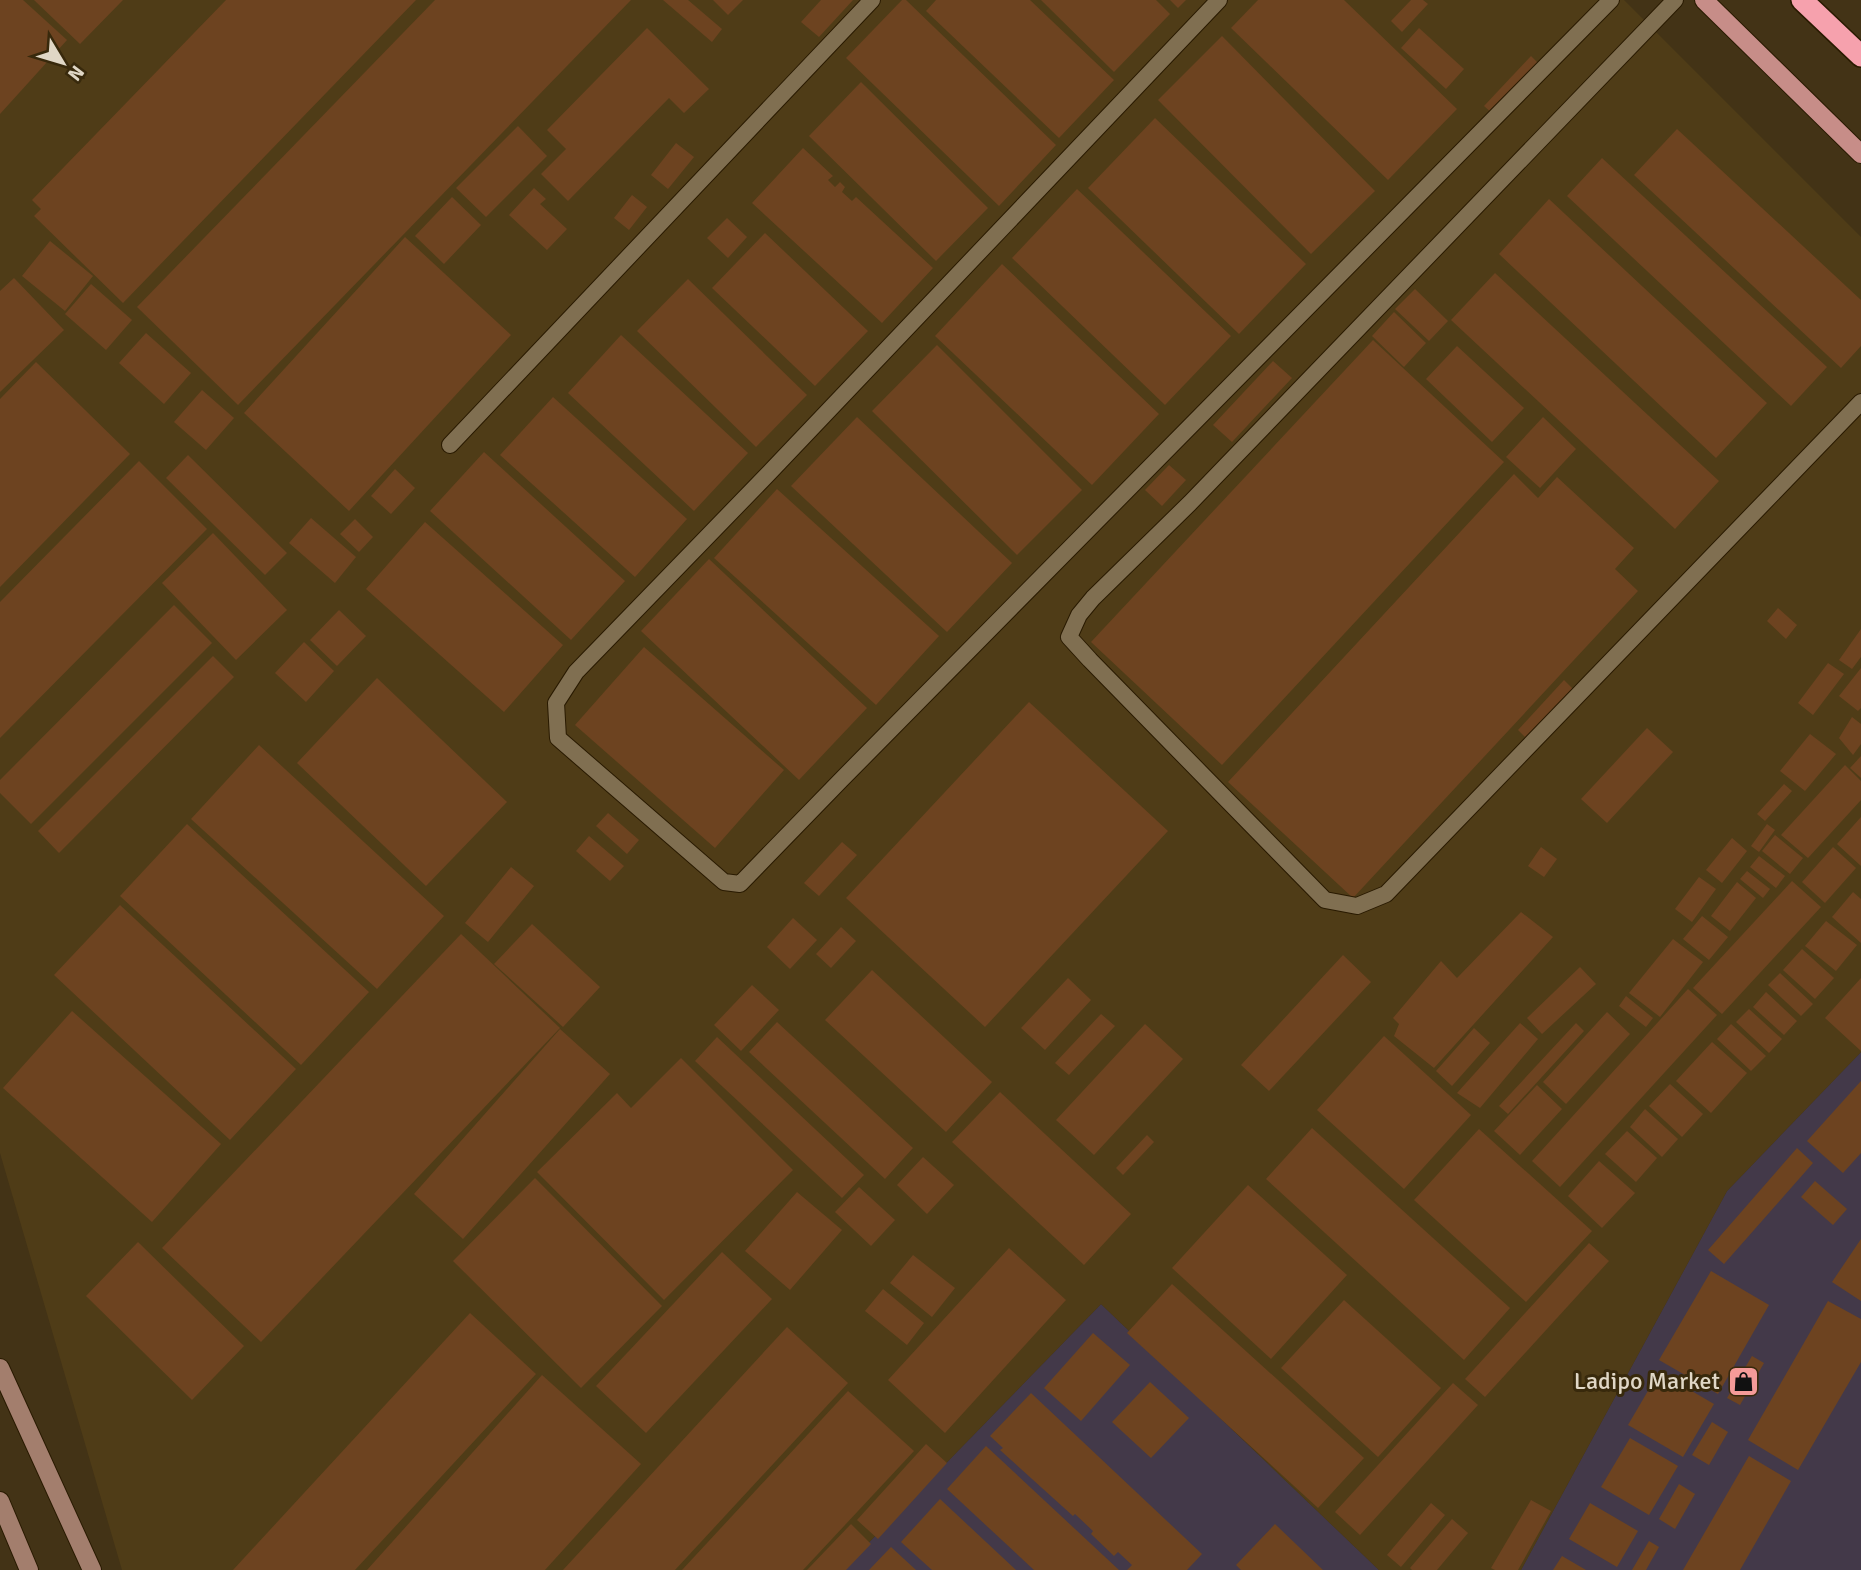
<svg xmlns="http://www.w3.org/2000/svg" width="1861" height="1570" font-family="Signika,sans-serif">
  <style>
    .commercial { fill: #433949 }
    .built { fill: #4f3c17 }
    .building { fill: #6d4320 }
    .lines { fill: none; stroke-linecap: round; stroke-linejoin: round }
    .lane-casing { stroke: #291a00; stroke-width: 18 }
    .secondary-casing { stroke: #291a00; stroke-width: 20 }
    .primary-casing { stroke: #291a00; stroke-width: 20 }
    .highway-casing { stroke: #291a00; stroke-width: 24 }
    .lane { stroke: #806f51; stroke-width: 16 }
    .secondary { stroke: #a37e6d; stroke-width: 18 }
    .primary { stroke: #c78d88; stroke-width: 18 }
    .highway { stroke: #f6a1ad; stroke-width: 21 }
    .labels { text-anchor: middle; stroke-width: 6; stroke-linejoin: round; paint-order: stroke }
    .poi-label { font-size: 24px; fill: #e0d7c6; stroke: #38290c; text-anchor: end }
  </style>
  <rect width="100%" height="100%" fill="#433316"/>
  <g class="commercial">
    <polygon points="1861,1052 1861,1570 1521,1570 1727,1191"/>
    <polygon points="1101,1304 1379,1570 842,1570"/>
  </g>
  <polygon class="built" points="0,0 1624,0 1861,237 1861,1052 1727,1191 1521,1570 1379,1570 1101,1304 842,1570 122,1570 0,1153"/>
  <g class="building">
    <polygon points="0,0 23,0 67,40 0,114"/>
    <polygon points="34,0 123,0 80,44"/>
    <polygon points="226,0 416,0 123,303 34,216 41,209 32,200"/>
    <polygon points="435,0 631,0 238,405 137,307"/>
    <polygon points="663,0 688,0 722,29 712,42"/>
    <polygon points="713,0 743,0 728,15"/>
    <polygon points="821,0 853,0 819,37 801,22"/>
    <polygon points="902,0 906,0 1056,145 999,206 846,58"/>
    <polygon points="936,0 1030,0 1114,80 1059,138 926,11"/>
    <polygon points="1041,0 1156,0 1170,14 1114,72"/>
    <polygon points="1170,0 1186,0 1178,8"/>
    <polygon points="1258,0 1344,0 1457,109 1388,180 1231,28"/>
    <polygon points="1411,0 1423,0 1428,4 1402,32 1391,21"/>
    <polygon points="647,28 709,89 684,113 669,98 568,201 541,174 566,149 547,130"/>
    <polygon points="1419,28 1464,69 1446,89 1401,48"/>
    <polygon points="1222,36 1375,191 1311,254 1158,100"/>
    <polygon points="1531,56 1539,64 1493,114 1484,106"/>
    <polygon points="861,82 988,208 936,261 809,136"/>
    <polygon points="1155,118 1306,264 1239,334 1088,188"/>
    <polygon points="518,126 547,156 486,217 456,188"/>
    <polygon points="1677,129 1861,300 1861,346 1841,368 1634,175"/>
    <polygon points="676,143 694,157 668,189 651,175"/>
    <polygon points="803,148 833,176 828,180 835,187 840,182 845,187 842,192 852,201 856,197 933,268 882,323 752,203"/>
    <polygon points="1602,158 1827,367 1791,406 1567,196"/>
    <polygon points="534,188 546,199 540,204 567,229 547,250 509,215"/>
    <polygon points="1077,189 1231,336 1165,405 1012,258"/>
    <polygon points="632,195 647,207 629,230 614,218"/>
    <polygon points="452,197 481,225 444,264 415,236"/>
    <polygon points="1549,199 1767,403 1716,458 1499,254"/>
    <polygon points="727,218 747,237 728,258 707,238"/>
    <polygon points="765,233 868,331 815,386 712,288"/>
    <polygon points="405,237 511,335 349,511 244,413"/>
    <polygon points="50,241 93,276 65,311 22,276"/>
    <polygon points="1002,264 1159,414 1092,485 935,336"/>
    <polygon points="1495,273 1719,481 1675,529 1451,320"/>
    <polygon points="14,278 64,330 0,392 0,291"/>
    <polygon points="688,279 807,395 756,447 637,331"/>
    <polygon points="91,284 132,320 106,350 65,314"/>
    <polygon points="1415,289 1448,321 1429,341 1395,309"/>
    <polygon points="1394,312 1426,343 1404,367 1372,336"/>
    <polygon points="146,333 191,373 164,404 119,363"/>
    <polygon points="621,335 748,453 694,511 568,393"/>
    <polygon points="1373,340 1504,462 1222,765 1091,642"/>
    <polygon points="937,345 1082,490 1017,555 872,411"/>
    <polygon points="1457,346 1524,408 1492,442 1426,379"/>
    <polygon points="1273,361 1292,378 1232,442 1213,425"/>
    <polygon points="36,362 130,454 0,587 0,399"/>
    <polygon points="202,390 234,418 206,450 174,422"/>
    <polygon points="553,397 687,519 635,577 500,455"/>
    <polygon points="857,417 1012,563 947,632 791,486"/>
    <polygon points="1543,417 1576,449 1540,488 1506,457"/>
    <polygon points="484,452 625,581 571,640 430,511"/>
    <polygon points="188,455 287,553 265,575 166,478"/>
    <polygon points="139,461 207,529 0,738 0,602"/>
    <polygon points="1169,465 1186,480 1162,506 1145,490"/>
    <polygon points="395,469 415,488 391,514 371,496"/>
    <polygon points="1514,474 1538,498 1557,477 1634,548 1615,569 1638,591 1353,898 1228,782"/>
    <polygon points="777,489 939,636 876,705 714,558"/>
    <polygon points="311,518 356,557 335,583 289,543"/>
    <polygon points="355,519 373,537 359,552 340,534"/>
    <polygon points="425,522 563,645 504,712 366,589"/>
    <polygon points="213,533 287,610 236,660 162,583"/>
    <polygon points="709,559 867,708 799,780 641,631"/>
    <polygon points="174,605 212,643 31,824 0,793 0,780"/>
    <polygon points="1778,608 1797,625 1786,639 1767,621"/>
    <polygon points="339,610 366,636 337,666 310,640"/>
    <polygon points="1861,629 1861,657 1852,669 1839,660"/>
    <polygon points="304,642 334,671 306,702 275,673"/>
    <polygon points="644,647 784,770 715,848 575,725"/>
    <polygon points="213,656 234,677 59,853 38,831"/>
    <polygon points="1828,663 1844,674 1813,715 1798,703"/>
    <polygon points="1861,668 1861,708 1858,711 1839,696"/>
    <polygon points="377,678 507,802 426,886 297,763"/>
    <polygon points="1564,680 1573,689 1527,739 1518,730"/>
    <polygon points="1029,702 1168,831 985,1027 846,898"/>
    <polygon points="1852,717 1861,724 1861,744 1853,755 1839,738"/>
    <polygon points="1647,728 1673,752 1607,823 1581,799"/>
    <polygon points="1810,734 1836,754 1805,791 1780,771"/>
    <polygon points="259,745 444,916 377,989 191,819"/>
    <polygon points="1861,756 1861,778 1850,768"/>
    <polygon points="1845,765 1861,781 1861,800 1808,858 1781,835"/>
    <polygon points="1784,784 1792,791 1765,821 1757,814"/>
    <polygon points="608,813 639,840 627,854 596,826"/>
    <polygon points="1861,817 1861,866 1837,844"/>
    <polygon points="187,824 369,992 301,1065 120,896"/>
    <polygon points="1767,824 1775,830 1759,852 1751,846"/>
    <polygon points="1775,835 1803,858 1790,874 1762,851"/>
    <polygon points="589,836 624,866 610,881 576,851"/>
    <polygon points="1732,838 1747,851 1722,883 1706,870"/>
    <polygon points="842,842 857,855 819,896 804,883"/>
    <polygon points="1541,847 1557,859 1544,877 1528,866"/>
    <polygon points="1833,847 1856,868 1825,903 1802,882"/>
    <polygon points="1759,856 1785,876 1776,888 1750,867"/>
    <polygon points="511,867 534,886 488,942 465,923"/>
    <polygon points="1747,871 1770,889 1763,898 1740,879"/>
    <polygon points="1699,877 1716,889 1692,922 1675,909"/>
    <polygon points="1792,881 1821,907 1722,1014 1693,988"/>
    <polygon points="1737,882 1756,898 1730,931 1711,916"/>
    <polygon points="1853,892 1861,899 1861,943 1832,917"/>
    <polygon points="120,905 296,1069 230,1140 54,975"/>
    <polygon points="1521,912 1553,937 1434,1068 1394,1036 1399,1024 1393,1018 1441,961 1457,978"/>
    <polygon points="1702,916 1728,937 1709,960 1683,939"/>
    <polygon points="793,918 817,940 790,969 767,947"/>
    <polygon points="1826,921 1857,945 1836,971 1805,946"/>
    <polygon points="532,924 600,987 563,1027 494,964"/>
    <polygon points="841,927 856,941 831,968 816,954"/>
    <polygon points="461,934 560,1028 261,1342 162,1248"/>
    <polygon points="1673,939 1703,962 1660,1017 1629,993"/>
    <polygon points="1802,949 1834,978 1815,999 1783,970"/>
    <polygon points="1343,955 1371,982 1269,1091 1241,1065"/>
    <polygon points="1580,967 1596,984 1542,1034 1527,1018"/>
    <polygon points="872,970 992,1082 946,1132 825,1020"/>
    <polygon points="1780,973 1813,1004 1801,1016 1768,985"/>
    <polygon points="1068,978 1091,1000 1045,1050 1021,1028"/>
    <polygon points="1861,978 1861,1051 1825,1018"/>
    <polygon points="752,985 779,1010 741,1051 714,1025"/>
    <polygon points="1688,989 1717,1015 1560,1187 1532,1161"/>
    <polygon points="1766,992 1797,1021 1784,1035 1753,1007"/>
    <polygon points="1626,996 1653,1018 1646,1027 1619,1006"/>
    <polygon points="1749,1009 1782,1039 1769,1053 1736,1022"/>
    <polygon points="72,1011 221,1144 152,1222 3,1088"/>
    <polygon points="1607,1012 1630,1034 1566,1104 1543,1082"/>
    <polygon points="1101,1014 1115,1026 1069,1075 1055,1063"/>
    <polygon points="777,1022 913,1148 885,1179 749,1052"/>
    <polygon points="1520,1023 1538,1039 1480,1108 1457,1093"/>
    <polygon points="1576,1023 1584,1031 1508,1114 1499,1106"/>
    <polygon points="1145,1024 1183,1059 1094,1155 1056,1120"/>
    <polygon points="1731,1024 1766,1056 1751,1071 1717,1039"/>
    <polygon points="1474,1028 1490,1043 1452,1086 1436,1071"/>
    <polygon points="560,1029 610,1074 463,1239 414,1194"/>
    <polygon points="1384,1036 1471,1115 1404,1189 1317,1110"/>
    <polygon points="717,1037 864,1175 842,1198 695,1061"/>
    <polygon points="1712,1042 1747,1073 1711,1113 1676,1081"/>
    <polygon points="681,1058 793,1170 664,1300 537,1172 617,1093 631,1108"/>
    <polygon points="1861,1081 1861,1153 1843,1173 1807,1141"/>
    <polygon points="1670,1084 1703,1114 1682,1137 1649,1106"/>
    <polygon points="1537,1085 1562,1109 1520,1155 1494,1131"/>
    <polygon points="1000,1092 1131,1214 1084,1265 952,1142"/>
    <polygon points="1645,1109 1678,1139 1662,1157 1630,1127"/>
    <polygon points="1312,1128 1510,1308 1464,1360 1266,1179"/>
    <polygon points="1479,1129 1592,1231 1526,1302 1414,1200"/>
    <polygon points="1627,1131 1657,1158 1636,1182 1605,1154"/>
    <polygon points="1147,1135 1154,1142 1123,1175 1116,1168"/>
    <polygon points="1797,1148 1813,1163 1724,1264 1708,1250"/>
    <polygon points="923,1157 954,1185 927,1214 897,1185"/>
    <polygon points="1599,1161 1635,1193 1602,1228 1568,1196"/>
    <polygon points="535,1178 662,1306 581,1388 453,1261"/>
    <polygon points="1815,1181 1847,1209 1833,1225 1801,1197"/>
    <polygon points="1248,1185 1347,1275 1271,1359 1172,1268"/>
    <polygon points="859,1187 895,1220 871,1246 835,1212"/>
    <polygon points="797,1192 842,1230 790,1290 745,1251"/>
    <polygon points="1861,1239 1861,1301 1832,1282"/>
    <polygon points="138,1242 244,1346 192,1400 86,1296"/>
    <polygon points="1589,1243 1609,1261 1485,1397 1465,1379"/>
    <polygon points="1009,1248 1066,1300 945,1433 888,1380"/>
    <polygon points="722,1252 772,1299 646,1433 596,1386"/>
    <polygon points="913,1255 955,1288 932,1317 890,1283"/>
    <polygon points="1711,1271 1769,1305 1718,1394 1659,1360"/>
    <polygon points="1172,1284 1364,1458 1318,1508 1127,1333"/>
    <polygon points="883,1289 924,1323 907,1345 865,1311"/>
    <polygon points="1344,1300 1441,1388 1378,1457 1281,1368"/>
    <polygon points="1828,1301 1861,1319 1861,1362 1798,1470 1748,1440"/>
    <polygon points="470,1313 536,1374 355,1570 233,1570"/>
    <polygon points="787,1327 848,1383 675,1570 563,1570"/>
    <polygon points="1093,1333 1130,1365 1081,1421 1044,1388"/>
    <polygon points="1752,1356 1764,1363 1740,1405 1727,1398"/>
    <polygon points="1659,1372 1714,1404 1683,1457 1628,1425"/>
    <polygon points="542,1375 641,1464 545,1570 367,1570"/>
    <polygon points="1150,1382 1189,1418 1151,1458 1112,1422"/>
    <polygon points="1453,1383 1478,1405 1360,1535 1335,1512"/>
    <polygon points="848,1391 914,1451 803,1570 682,1570"/>
    <polygon points="1031,1393 1202,1554 1187,1570 1127,1570 1132,1565 1118,1552 1114,1556 1091,1534 1093,1531 1075,1514 1073,1516 1000,1450 1003,1448 990,1436"/>
    <polygon points="1712,1422 1728,1432 1709,1465 1692,1455"/>
    <polygon points="1630,1438 1678,1466 1649,1515 1601,1487"/>
    <polygon points="926,1444 947,1463 878,1539 857,1520"/>
    <polygon points="986,1446 1119,1570 1034,1570 947,1489"/>
    <polygon points="1749,1456 1791,1481 1740,1570 1683,1570"/>
    <polygon points="1679,1484 1695,1494 1675,1529 1659,1519"/>
    <polygon points="940,1499 1016,1570 932,1570 901,1542"/>
    <polygon points="1531,1500 1551,1511 1518,1570 1495,1570 1491,1568"/>
    <polygon points="1431,1503 1445,1515 1401,1567 1387,1555"/>
    <polygon points="1590,1503 1638,1531 1617,1567 1569,1539"/>
    <polygon points="1452,1519 1468,1533 1437,1570 1412,1570 1410,1568"/>
    <polygon points="851,1524 871,1544 846,1570 807,1570"/>
    <polygon points="1275,1524 1323,1570 1241,1570 1236,1565"/>
    <polygon points="1649,1541 1659,1547 1646,1570 1632,1570"/>
    <polygon points="891,1547 916,1570 869,1570"/>
    <polygon points="1562,1556 1586,1570 1553,1570"/>
  </g>
  <g class="lines">
    <defs>
      <g id="lane">
        <polyline points="1219,0 769,473 576,672 556,703 558,738 724,882 740,884 841,780 1611,0"/>
        <polyline points="1675,0 1190,503 1093,598 1079,615 1069,637 1090,660 1325,900 1357,906 1386,894 1861,402"/>
        <polyline points="450,445 872,0"/>
      </g>
      <g id="secondary">
        <polyline points="0,1368 92,1570"/>
        <polyline points="0,1501 29,1570"/>
      </g>
      <polyline id="primary" points="1704,0 1861,154"/>
      <polyline id="highway" points="1802,0 1861,56"/>
    </defs>
    <use href="#lane" class="lane-casing"/>
    <use href="#secondary" class="secondary-casing"/>
    <use href="#primary" class="primary-casing"/>
    <use href="#highway" class="highway-casing"/>
    <use href="#lane" class="lane"/>
    <use href="#secondary" class="secondary"/>
    <use href="#primary" class="primary"/>
    <use href="#highway" class="highway"/>
  </g>
  <defs>
    <symbol id="shop-square" viewBox="-11 -11 22 22"><rect x="-9" y="-9" width="18" height="18" rx="4" fill="#f59b99" stroke="#38290c"/><path d="M-5-2.5h2.3a2.7 3.5 0 0 1 5.4 0H5L5.5 6h-11ZM-1.5-2.5h3a1.5 2.3 0 0 0-3 0Z" fill="#111"/></symbol>
  </defs>
  <g fill-rule="evenodd">
    <use href="#shop-square" x="1726" y="1364" width="35" height="35"/>
  </g>
  <g class="labels">
    <g class="poi-label">
      <text x="1720" y="1389">Ladipo Market</text>
    </g>
  </g>
  <g transform="translate(63 63) rotate(128)" stroke="#38290c" stroke-width="5" paint-order="stroke">
  <path d="M0-5L12 26L0 18L-12 26Z" fill="#e0d7c6"/>
  <text y="-10" font-size="19" font-weight="bold" text-anchor="middle" fill="#e0d7c6">N</text>
  </g>
</svg>
